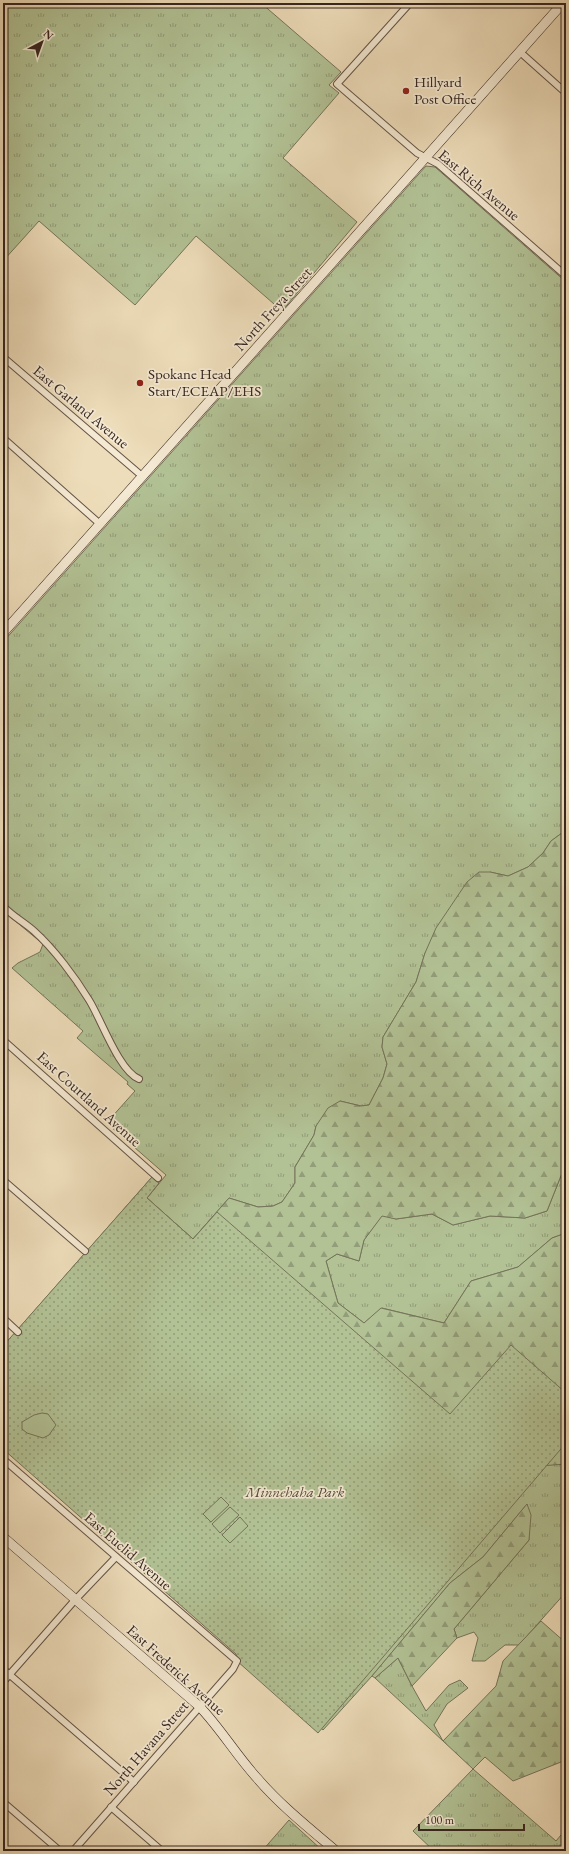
<svg xmlns="http://www.w3.org/2000/svg" width="569" height="1854" font-family="'EB Garamond',serif">
  <style>
    .grass { fill: url(#grass-tufts); stroke: #74745a }
    .forest { fill: url(#forest-firs); stroke: #74745a }
    .park { fill: url(#park-dots); stroke: #74745a }
    .pitch { fill: #b2c295; stroke: #74745a }
    .lines { fill: none; stroke-linecap: round; stroke-linejoin: round }
    .street-casing { stroke: #645346; stroke-width: 8 }
    .secondary-casing { stroke: #36251f; stroke-width: 10 }
    .street { stroke: #f4e9d2; stroke-width: 6 }
    .secondary { stroke: #f4e9d2; stroke-width: 9 }
    .poi-dot { fill: #8f2418; stroke: #f4e9d2; stroke-width: 1.5 }
    .labels { text-anchor: middle; stroke-width: 3.5; stroke-linejoin: round; paint-order: stroke }
    .poi-label { font-size: 15px; fill: #36251f; stroke: #f4e9d2; text-anchor: start }
    .street-label { font-size: 15px; fill: #36251f; stroke: #f4e9d2 }
    .park-label { font-size: 15px; font-style: italic; fill: #554c3c; stroke: #f4e9d2 }
  </style>
  <defs>
    <pattern id="grass-tufts" width="24" height="20" patternUnits="userSpaceOnUse"><rect width="24" height="20" fill="#b2c295"/><path d="M3 7l-1-3M5 7V3M7 7l1-3M15 17l-1-3M17 17v-4M19 17l1-3" fill="none" stroke="#929d79"/></pattern>
    <pattern id="forest-firs" width="22" height="20" patternUnits="userSpaceOnUse"><rect width="22" height="20" fill="#b2c295"/><path d="M5 1l3.5 6h-7zM16 11l3.5 6h-7z" fill="#929d79"/></pattern>
    <pattern id="park-dots" width="8" height="8" patternUnits="userSpaceOnUse"><rect width="8" height="8" fill="#b2c295"/><path d="M2 2h.1M6 6h.1" fill="none" stroke="#929d79" stroke-width="1.8" stroke-linecap="round"/></pattern>
  </defs>
  <rect width="100%" height="100%" fill="#eeddba"/>
  <filter id="stains"><feTurbulence type="fractalNoise" baseFrequency=".005" numOctaves="4"/><feColorMatrix values="0 0 0 0 .2 0 0 0 0 .09 0 0 0 0 .02 0 0 0 .5 -.17"/></filter>
  <radialGradient id="worn" r=".72"><stop offset=".6" stop-color="#630" stop-opacity="0"/><stop offset="1" stop-color="#630" stop-opacity=".3"/></radialGradient>
  <g class="grass">
    <polygon points="3,3 261,3 341,72 329,85 339,93 283,158 357,222 282,311 196,236 135,305 39,221 3,261"/>
    <polygon points="426,166 435,167 566,282 566,830 551,841 543,853 528,867 508,876 490,872 425,953 416,982 383,1037 382,1047 387,1064 383,1078 369,1105 361,1106 340,1101 316,1126 314,1135 295,1167 295,1183 282,1202 273,1206 258,1207 229,1198 193,1239 147,1198 166,1175 110,1126 110,1119 135,1091 127,1084 128,1082 77,1038 83,1031 12,968 18,963 40,952 43,944 8,915 3,920 3,642"/>
    <polygon points="566,1163 566,1233 552,1238 518,1267 471,1281 444,1323 382,1308 364,1323 338,1303 326,1261 337,1254 359,1261 364,1240 382,1215 396,1219 432,1214 453,1225 490,1216 525,1218 547,1211"/>
    <polygon points="566,1464 566,1592 519,1645 505,1645 485,1661 472,1661 478,1638 474,1632 457,1638 454,1629 529,1540 527,1504 483,1557 450,1583 372,1676 323,1730 242,1659 540,1465"/>
    <polygon points="398,1658 412,1686 426,1711 449,1685 460,1680 468,1688 447,1704 434,1725 443,1741 375,1678"/>
    <polygon points="473,1769 556,1841 566,1829 566,1851 434,1851 413,1831"/>
    <polygon points="289,1820 323,1851 262,1851"/>
  </g>
  <g class="forest">
    <polygon points="566,830 566,1163 547,1211 525,1218 490,1216 453,1225 432,1214 396,1219 382,1216 364,1240 359,1261 337,1254 326,1261 338,1303 364,1323 381,1308 444,1323 471,1281 518,1267 552,1238 566,1233 566,1464 540,1466 20,1327 152,1177 159,1183 147,1198 193,1239 229,1198 258,1207 273,1206 282,1202 295,1183 295,1167 314,1135 316,1126 328,1108 340,1101 361,1106 369,1105 383,1078 387,1064 382,1047 383,1037 416,982 425,953 436,928 467,882 479,872 490,872 508,876 528,867 543,853 551,841"/>
    <polygon points="527,1504 531,1515 529,1540 454,1629 457,1638 412,1686 398,1658 375,1678 372,1676 450,1583 483,1557"/>
    <polygon points="541,1621 566,1643 566,1760 513,1781 485,1757 473,1769 443,1741 496,1686 503,1661"/>
  </g>
  <polygon class="park" points="152,1177 159,1183 147,1198 193,1239 217,1212 450,1414 511,1345 566,1393 566,1443 318,1733 237,1661 236,1654 3,1449 3,1346"/>
  <g class="pitch">
    <polygon points="42,1413 48,1414 56,1425 49,1435 43,1438 27,1433 22,1429 22,1422 34,1415"/>
    <polygon points="221,1497 229,1505 211,1522 203,1514"/>
    <polygon points="230,1507 239,1515 220,1533 212,1524"/>
    <polygon points="240,1517 248,1526 230,1543 222,1535"/>
  </g>
  <g class="lines">
    <defs>
      <g id="street">
        <polyline points="410,3 337,84 417,153 438,164 566,276"/>
        <polyline points="520,52 566,93"/>
        <polyline points="3,357 142,476"/>
        <polyline points="3,438 100,524"/>
        <path d="M3 906C12 916 24 922 34 931 54 949 75 977 89 1000 101 1019 119 1071 139 1079"/>
        <polyline points="3,1040 158,1178"/>
        <polyline points="3,1180 85,1251"/>
        <polyline points="3,1318 18,1332"/>
        <polyline points="3,1459 237,1661 233,1669 73,1851"/>
        <polyline points="3,1669 134,1782"/>
        <polyline points="3,1682 75,1600 116,1557"/>
        <polyline points="3,1802 60,1851"/>
        <polyline points="111,1807 162,1851"/>
      </g>
      <g id="secondary">
        <polyline points="3,633 563,3"/>
        <path d="M3 1537 199 1706C221 1729 236 1755 257 1778 280 1805 309 1828 336 1851"/>
      </g>
    </defs>
    <use href="#street" class="street-casing"/>
    <use href="#secondary" class="secondary-casing"/>
    <use href="#street" class="street"/>
    <use href="#secondary" class="secondary"/>
  </g>
  <g class="poi-dot">
    <circle cx="406" cy="91" r="4"/>
    <circle cx="140" cy="383" r="4"/>
  </g>
  <g class="labels">
    <g class="poi-label">
      <text x="414" y="87">Hillyard<tspan x="414" dy="17">Post Office</tspan></text>
      <text x="148" y="379">Spokane Head<tspan x="148" dy="17">Start/ECEAP/EHS</tspan></text>
    </g>
    <g class="street-label">
      <text transform="translate(479 185) rotate(40)" y="5">East Rich Avenue</text>
      <text transform="translate(273 309) rotate(-48)" y="5">North Freya Street</text>
      <text transform="translate(81 407) rotate(40)" y="5">East Garland Avenue</text>
      <text transform="translate(89 1099) rotate(42)" y="5">East Courtland Avenue</text>
      <text transform="translate(128 1551) rotate(41)" y="5">East Euclid Avenue</text>
      <text transform="translate(176 1670) rotate(42)" y="5">East Frederick Avenue</text>
      <text transform="translate(146 1748) rotate(-49)" y="5">North Havana Street</text>
    </g>
    <g class="park-label">
      <text x="295" y="1497">Minnehaha Park</text>
    </g>
  </g>
  <rect width="569" height="1854" fill="none" stroke="#eeddba" stroke-width="16"/>
  <rect x="4" y="4" width="561" height="1846" fill="none" stroke="#36251f" stroke-width="2"/>
  <rect x="8" y="8" width="553" height="1838" fill="none" stroke="#36251f"/>
  <g transform="translate(42 42) rotate(41)" stroke="#f4e9d2" stroke-width="3" paint-order="stroke">
  <path d="M0-3L7 15L0 10L-7 15Z" fill="#36251f"/>
  <text y="-6" font-size="11" font-weight="bold" text-anchor="middle" fill="#36251f">N</text>
  </g>
  <path d="M419 1824v6h105v-6" fill="none" stroke="#36251f" stroke-width="2"/>
  <text x="425" y="1824" font-size="12" fill="#36251f" stroke="#f4e9d2" stroke-width="3" paint-order="stroke">100 m</text>
  <rect width="100%" height="100%" filter="url(#stains)"/>
  <rect width="100%" height="100%" fill="url(#worn)"/>
</svg>
